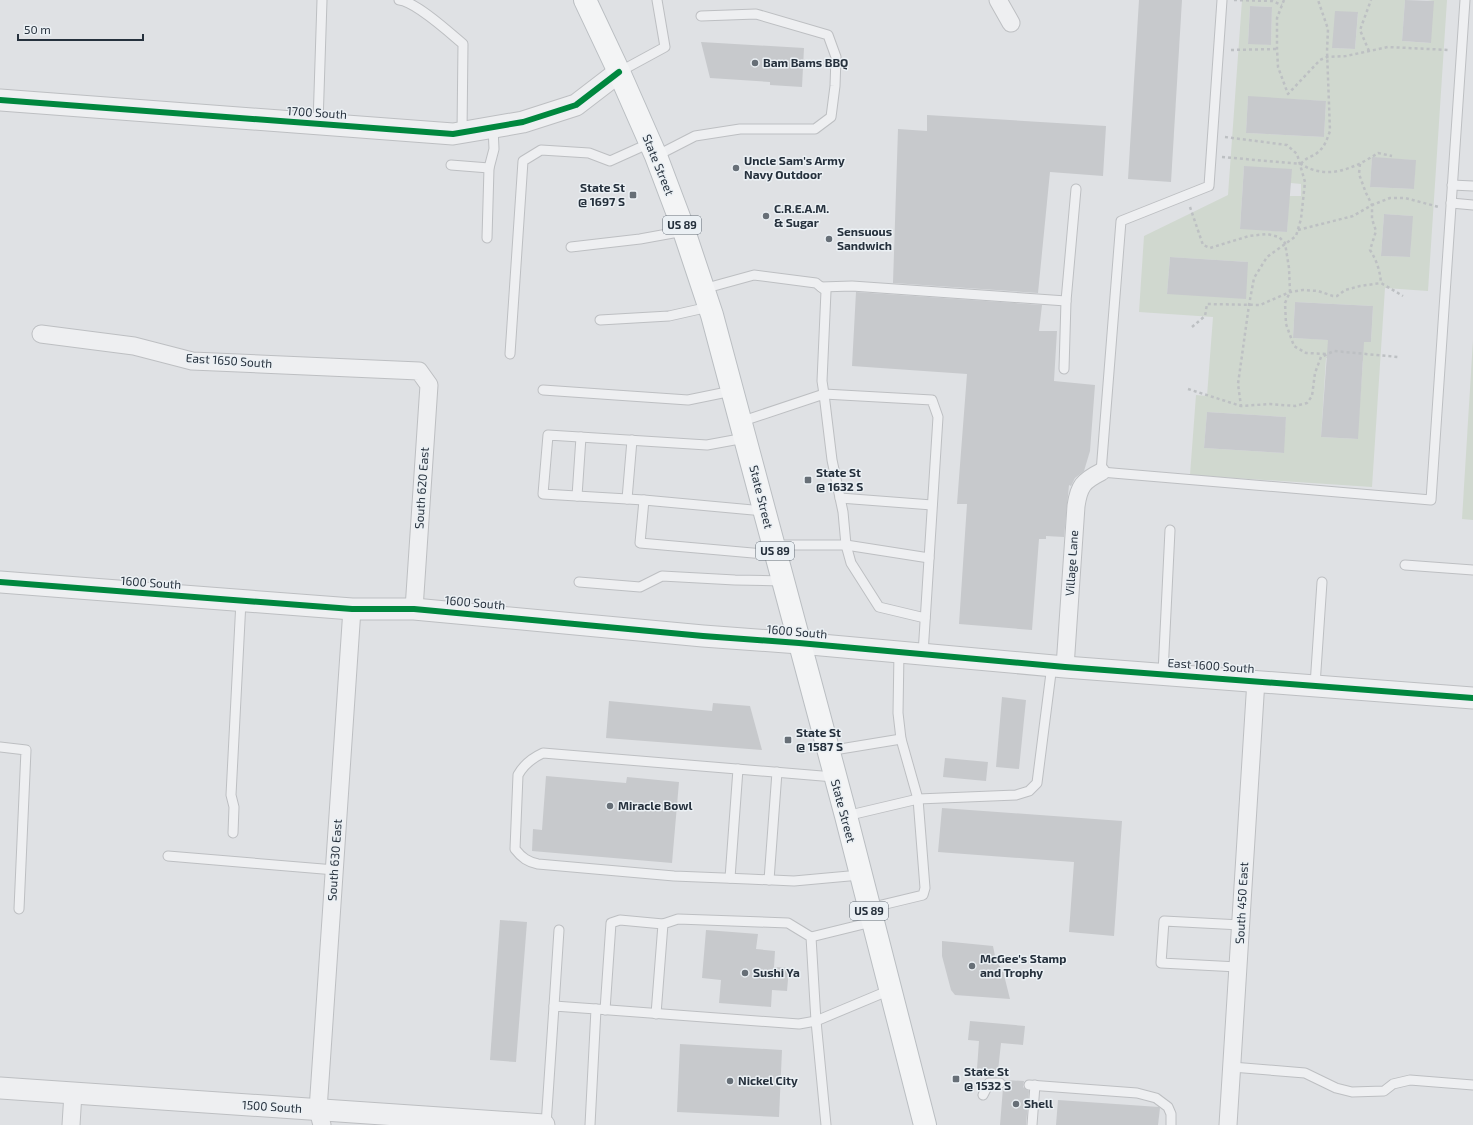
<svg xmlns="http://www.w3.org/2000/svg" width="1473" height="1125" font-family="'Exo 2',sans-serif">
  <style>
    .green { fill: #d0d8cf; fill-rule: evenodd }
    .building { fill: #c7c9cc }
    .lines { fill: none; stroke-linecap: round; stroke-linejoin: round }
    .service-casing { stroke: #bdbfc2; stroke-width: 11 }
    .minor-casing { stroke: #bdbfc2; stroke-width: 19 }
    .tertiary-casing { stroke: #bdbfc2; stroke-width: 23 }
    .primary-casing { stroke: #babec2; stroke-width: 24 }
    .path { stroke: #bdc0c3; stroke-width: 2.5; stroke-dasharray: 3 3; stroke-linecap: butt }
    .service { stroke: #eeeff1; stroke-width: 9 }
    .minor { stroke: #eeeff1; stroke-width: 17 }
    .tertiary { stroke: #eeeff1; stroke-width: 21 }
    .primary { stroke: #f3f4f5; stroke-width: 22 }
    .cycleway-casing { stroke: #ebf0f4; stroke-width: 8 }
    .cycleway { stroke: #00873e; stroke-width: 6 }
    .poi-dot { fill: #676f77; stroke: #ebf0f4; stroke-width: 1.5 }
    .labels { text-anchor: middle; stroke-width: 3; stroke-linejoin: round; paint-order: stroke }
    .shield { fill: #ebf0f4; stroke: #616a74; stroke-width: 1 }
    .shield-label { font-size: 11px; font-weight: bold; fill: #26313d }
    .poi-label { font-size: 12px; font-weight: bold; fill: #26313d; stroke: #ebf0f4; text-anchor: start }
    .street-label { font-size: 12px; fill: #26313d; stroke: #ebf0f4 }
  </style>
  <rect width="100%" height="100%" fill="#dfe1e4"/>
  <g class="green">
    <path d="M1242 0H1405L1402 41 1430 43 1433 1 1427 0H1447L1428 291 1385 288 1372 487 1190 475 1196 395 1207 396 1213 317 1139 312 1144 236 1228 195ZM1250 6 1272 7 1271 45 1248 43ZM1358 13 1355 49 1332 48ZM1248 97 1326 101 1324 137 1246 133ZM1372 158 1415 160 1414 189 1370 187ZM1244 166 1291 183 1301 184V196H1289L1287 232 1240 228ZM1384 214 1412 216 1410 257 1381 256ZM1170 257 1248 262 1167 294ZM1295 302 1373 306 1371 342 1293 338ZM1326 358 1363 361 1357 439 1321 437ZM1207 412 1286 417 1283 453 1204 448Z"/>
    <polygon points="1473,340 1473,520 1462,519"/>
  </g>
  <g class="building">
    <polygon points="1139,0 1182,0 1171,182 1128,179"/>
    <polygon points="1405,0 1434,1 1431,43 1402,41"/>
    <polygon points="1250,6 1272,7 1271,45 1248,44"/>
    <polygon points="1335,11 1358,12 1355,49 1332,48"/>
    <polygon points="701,42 804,48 802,87 770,85 770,82 710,78"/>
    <polygon points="1248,96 1326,101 1324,137 1246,133"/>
    <polygon points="927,115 1106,126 1103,176 1050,172 1038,293 893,283 898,129 927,131"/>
    <polygon points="1372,157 1416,160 1414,189 1370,187"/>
    <polygon points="1244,166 1292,169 1287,232 1240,229"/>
    <polygon points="1384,214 1413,216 1410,257 1381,256"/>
    <polygon points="1170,257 1248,262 1246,299 1167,294"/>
    <polygon points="856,292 1042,305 1039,331 1057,331 1054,381 1095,385 1090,451 1084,471 1075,478 1071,486 1069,485 1064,537 1046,536 1046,539 1039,539 1032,630 959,624 967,504 957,504 967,374 852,366"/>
    <polygon points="1295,302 1373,306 1371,342 1364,342 1358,439 1321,437 1328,340 1293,338"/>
    <polygon points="1207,412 1286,417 1284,453 1204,448"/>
    <polygon points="1002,697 1026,700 1019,769 996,767"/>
    <polygon points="609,701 712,711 713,703 750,706 762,750 606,738"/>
    <polygon points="945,758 988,762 986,781 943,777"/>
    <polygon points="546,776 626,783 627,777 679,782 672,863 532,851 533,829 542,830"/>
    <polygon points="942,808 1122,821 1114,936 1069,932 1074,862 938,852"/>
    <polygon points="500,920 527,922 516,1062 490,1060"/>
    <polygon points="706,930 758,934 756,949 775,951 774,967 789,968 787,991 772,990 771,1007 719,1003 721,980 702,978"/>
    <polygon points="942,941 993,946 996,961 1003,971 1010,999 955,995 951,990 942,956"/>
    <polygon points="970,1021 1025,1026 1023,1045 1001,1043 998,1071 977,1069 979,1041 968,1040"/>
    <polygon points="680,1044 782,1050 779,1117 677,1112"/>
    <polygon points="1005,1080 1024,1081 1023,1087 1029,1091 1026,1125 1000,1125 1003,1088 1005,1086"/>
    <polygon points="1058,1100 1159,1107 1160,1108 1158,1125 1056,1125"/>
  </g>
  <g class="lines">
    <defs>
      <g id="service">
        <path d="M399 0C415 1 450 33 463 44L462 132"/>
        <polyline points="1222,0 1209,186 1121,221 1101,472 1431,500 1465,0"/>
        <polyline points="619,72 665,47 657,0"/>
        <polyline points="318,124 322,0"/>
        <polyline points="656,156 695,136 740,129 815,129 831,117 835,86 836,57 828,35 756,14 701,16"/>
        <polyline points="451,165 489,168"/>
        <polyline points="1452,185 1473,186"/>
        <polyline points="1451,203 1473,205"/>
        <polyline points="487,238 489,168 494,149 493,127"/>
        <polyline points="571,247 640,239 684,231"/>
        <polyline points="821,287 852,286 1066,301 1076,189"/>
        <polyline points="703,289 754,275 816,283 826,291 822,381 824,394 932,400 938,417 923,654"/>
        <polyline points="600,320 669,316 709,307"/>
        <polyline points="510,354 523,161 541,150 589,153 610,161 650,143"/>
        <polyline points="1064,369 1066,301"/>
        <polyline points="543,390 688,400 732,391"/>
        <polyline points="740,422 824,394 832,460 843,512 846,545 851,563 879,607 925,618"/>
        <polyline points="577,496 581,437"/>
        <polyline points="840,498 932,505"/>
        <polyline points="627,499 632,440"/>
        <polyline points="644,500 543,494 548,435 707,445 745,438"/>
        <polyline points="764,511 644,500 640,543 776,555"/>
        <polyline points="773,545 846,545 929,558"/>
        <polyline points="1405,565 1473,570"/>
        <polyline points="579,582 640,587 662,576 735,580 782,581"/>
        <polyline points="1163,673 1170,530"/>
        <polyline points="1315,685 1322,582"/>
        <polyline points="0,747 26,750 19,909"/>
        <polyline points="828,751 901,739"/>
        <path d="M834 777 543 753C532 758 524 764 518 775L515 849C522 858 528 862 538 864L674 876 748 879 794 881 860 875"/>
        <polyline points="846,816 918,799 1016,795 1029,791 1037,783 1052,665"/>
        <polyline points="233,833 234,807 231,795 241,601"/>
        <polyline points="168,856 335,870"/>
        <polyline points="730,878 738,769"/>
        <polyline points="769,880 777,772"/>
        <polyline points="869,908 923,895 925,888 918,799 901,739 898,713 899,652"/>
        <polyline points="811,937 872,922"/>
        <polyline points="1238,967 1161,963 1164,921 1241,925"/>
        <polyline points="554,1006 559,930"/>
        <polyline points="596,1009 799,1024 816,1021 890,990"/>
        <polyline points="605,1010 611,923 620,920 663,924"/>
        <polyline points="656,1014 663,924 678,919 788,923 811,937 816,1021 826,1125"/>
        <polyline points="1232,1067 1305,1073 1336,1088 1352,1092 1384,1091 1393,1084 1410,1080 1473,1085"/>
        <polyline points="1029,1085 1137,1093 1156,1098 1168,1107 1171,1114 1171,1125"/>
        <polyline points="983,1095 989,1083 1000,1083"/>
        <polyline points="546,1125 554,1006 596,1009 590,1125"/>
        <polyline points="1032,1125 1035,1085"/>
      </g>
      <g id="minor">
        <polyline points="998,0 1011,23"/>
        <polyline points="41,334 134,346 192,361 419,371 429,385 414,609"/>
        <path d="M1065 667 1076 506C1079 486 1083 481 1101 472"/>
        <polyline points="71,1125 73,1093"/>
        <polyline points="322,1125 318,1110 352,609"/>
        <polyline points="1228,1125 1256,680"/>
      </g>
      <g id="tertiary">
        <polyline points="0,100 453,134 523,122 576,105 619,72"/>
        <polyline points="0,582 352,609 414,609 703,636 799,643 1065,667 1473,698"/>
        <polyline points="0,1088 544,1125"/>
      </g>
      <polyline id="primary" points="585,0 619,72 656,156 682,225 712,315 846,816 925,1125"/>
    </defs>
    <use href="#service" class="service-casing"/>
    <use href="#minor" class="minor-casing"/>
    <use href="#tertiary" class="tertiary-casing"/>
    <use href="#primary" class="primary-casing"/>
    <g class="path">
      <polyline points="1234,0 1272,1 1282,5"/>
      <polyline points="1284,0 1277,18 1277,49 1278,67 1288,94 1320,60 1327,57 1346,56 1388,47 1449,50"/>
      <polyline points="1231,50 1277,49"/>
      <polyline points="1369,51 1360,30 1371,0"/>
      <polyline points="1225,137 1287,145 1297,154 1305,182 1301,219 1296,236 1267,257 1254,278 1249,305 1238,384 1241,406"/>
      <path d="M1222 157 1301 164C1327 181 1355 168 1378 153L1392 156"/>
      <path d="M1301 164C1305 158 1312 157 1317 153 1325 147 1327 139 1330 131L1327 51 1328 29 1318 0"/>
      <path d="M1360 164 1359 174 1366 193 1372 205V219L1376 231 1370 250C1377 261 1380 271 1381 283L1403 296"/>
      <polyline points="1190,207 1203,245 1210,248 1249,236 1267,234 1279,237 1285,243 1289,268 1290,292 1285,303 1286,324 1294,346 1306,353 1327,354"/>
      <polyline points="1298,230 1353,216 1372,205 1390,198 1405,198 1439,207"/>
      <polyline points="1192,327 1205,316 1207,304 1260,305 1290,292 1303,290 1318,291 1333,296 1337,296 1345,290 1360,286 1381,283"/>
      <polyline points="1188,389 1241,406 1270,404 1295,406 1307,403 1312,396 1315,373 1321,357 1334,351 1398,357"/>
    </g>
    <use href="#service" class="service"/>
    <use href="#minor" class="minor"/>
    <use href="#tertiary" class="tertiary"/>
    <use href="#primary" class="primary"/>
    <defs>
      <g id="cycleway">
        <polyline points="0,100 453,134 523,122 576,105 619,72"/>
        <polyline points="0,582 352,609 414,609 703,636 799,643 1065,667 1473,698"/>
      </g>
    </defs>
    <use href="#cycleway" class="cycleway-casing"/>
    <use href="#cycleway" class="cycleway"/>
  </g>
  <g class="poi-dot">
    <circle cx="755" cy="63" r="4"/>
    <circle cx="736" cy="168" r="4"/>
    <rect x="629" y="191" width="8" height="8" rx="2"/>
    <circle cx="766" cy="216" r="4"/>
    <circle cx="829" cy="239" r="4"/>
    <rect x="804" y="476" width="8" height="8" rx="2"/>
    <rect x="784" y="736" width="8" height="8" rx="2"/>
    <circle cx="610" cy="806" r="4"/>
    <circle cx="972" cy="966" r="4"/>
    <circle cx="745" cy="973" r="4"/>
    <rect x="952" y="1075" width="8" height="8" rx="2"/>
    <circle cx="730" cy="1081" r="4"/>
    <circle cx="1016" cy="1104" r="4"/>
  </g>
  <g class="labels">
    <g class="shield">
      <rect x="663" y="216" width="38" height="18" rx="3"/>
      <rect x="756" y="542" width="38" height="18" rx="3"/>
      <rect x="850" y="902" width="38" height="18" rx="3"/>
    </g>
    <g class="shield-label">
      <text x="682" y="229">US 89</text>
      <text x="775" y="555">US 89</text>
      <text x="869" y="915">US 89</text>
    </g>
    <g class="poi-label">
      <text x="763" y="67">Bam Bams BBQ</text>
      <text x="744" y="165">Uncle Sam's Army<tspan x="744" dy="14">Navy Outdoor</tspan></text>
      <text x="625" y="192" text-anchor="end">State St<tspan x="625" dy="14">@ 1697 S</tspan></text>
      <text x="774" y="213">C.R.E.A.M.<tspan x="774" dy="14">&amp; Sugar</tspan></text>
      <text x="837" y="236">Sensuous<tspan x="837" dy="14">Sandwich</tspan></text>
      <text x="816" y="477">State St<tspan x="816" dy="14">@ 1632 S</tspan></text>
      <text x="796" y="737">State St<tspan x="796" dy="14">@ 1587 S</tspan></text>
      <text x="618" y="810">Miracle Bowl</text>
      <text x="980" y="963">McGee's Stamp<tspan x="980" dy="14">and Trophy</tspan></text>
      <text x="753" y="977">Sushi Ya</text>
      <text x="964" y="1076">State St<tspan x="964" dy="14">@ 1532 S</tspan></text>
      <text x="738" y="1085">Nickel City</text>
      <text x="1024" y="1108">Shell</text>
    </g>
    <g class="street-label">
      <text transform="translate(317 113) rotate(4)" y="4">1700 South</text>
      <text transform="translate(658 165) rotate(68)" y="4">State Street</text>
      <text transform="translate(229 361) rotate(4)" y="4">East 1650 South</text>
      <text transform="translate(422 488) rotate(-86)" y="4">South 620 East</text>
      <text transform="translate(761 497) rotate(76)" y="4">State Street</text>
      <text transform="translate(1072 563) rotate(-86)" y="4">Village Lane</text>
      <text transform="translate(151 583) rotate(4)" y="4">1600 South</text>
      <text transform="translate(475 603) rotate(5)" y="4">1600 South</text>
      <text transform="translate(797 632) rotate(5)" y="4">1600 South</text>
      <text transform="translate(1211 666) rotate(4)" y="4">East 1600 South</text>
      <text transform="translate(843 811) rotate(75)" y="4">State Street</text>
      <text transform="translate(335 860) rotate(-86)" y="4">South 630 East</text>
      <text transform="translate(1242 903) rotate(-87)" y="4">South 450 East</text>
      <text transform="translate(272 1107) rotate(4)" y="4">1500 South</text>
    </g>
  </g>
  <path d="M18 34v6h125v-6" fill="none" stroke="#26313d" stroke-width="2"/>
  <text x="24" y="34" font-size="12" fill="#26313d" stroke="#ebf0f4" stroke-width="3" paint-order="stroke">50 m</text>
</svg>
